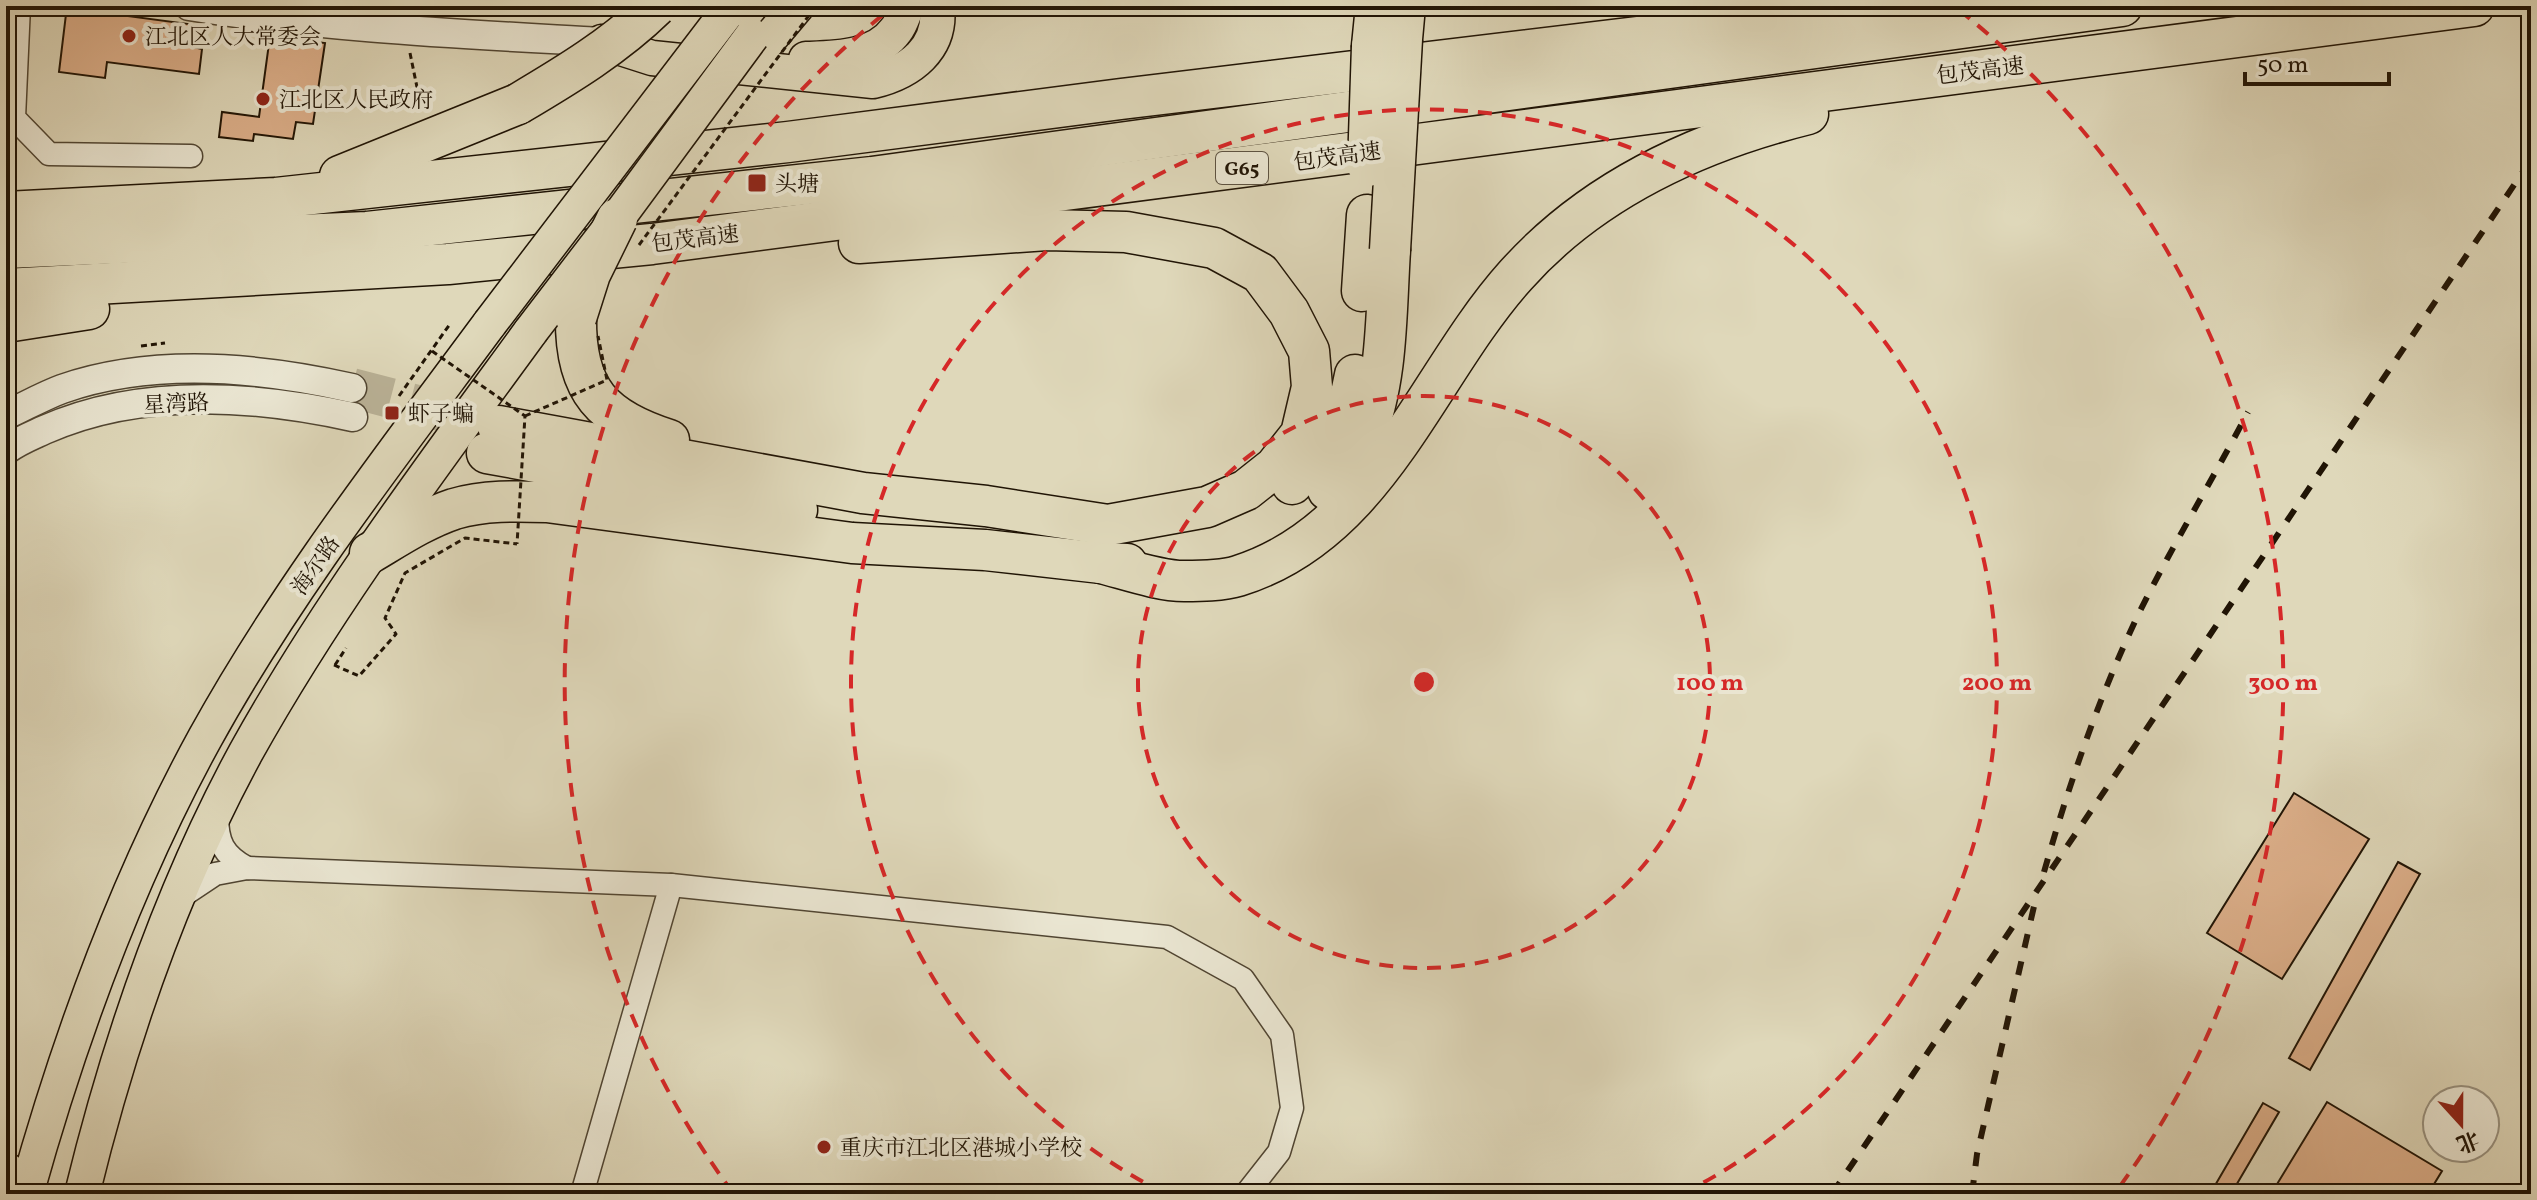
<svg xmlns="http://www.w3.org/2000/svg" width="2537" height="1200" font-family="Vollkorn,'Noto Serif SC',serif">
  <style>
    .building { fill: #ddb08b; stroke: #201405; stroke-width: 2 }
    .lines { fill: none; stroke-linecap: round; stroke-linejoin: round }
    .motorway-tunnel { stroke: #b9b196; stroke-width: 40; stroke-dasharray: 40 20; stroke-linecap: butt }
    .service-casing { stroke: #504532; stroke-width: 14 }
    .minor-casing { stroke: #504532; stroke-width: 25 }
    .tertiary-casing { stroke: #504532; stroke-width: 31 }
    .primary-casing { stroke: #201405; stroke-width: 37 }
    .motorway-casing { stroke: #201405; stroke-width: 43 }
    .path { stroke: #201405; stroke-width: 3; stroke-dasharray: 6 4; stroke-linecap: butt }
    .service { stroke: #eae6d2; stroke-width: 11 }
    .minor { stroke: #eae6d2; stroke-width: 22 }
    .tertiary { stroke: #eae6d2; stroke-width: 28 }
    .primary { stroke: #dfd8ba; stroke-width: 34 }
    .motorway { stroke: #dfd8ba; stroke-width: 40 }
    .rail { stroke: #201405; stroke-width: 6; stroke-dasharray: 14 14; stroke-linecap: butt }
    .primary-bridge-casing { stroke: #201405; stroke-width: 37; stroke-linecap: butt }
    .motorway-bridge-casing { stroke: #201405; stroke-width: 43; stroke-linecap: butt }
    .path-bridge { stroke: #201405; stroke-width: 3; stroke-dasharray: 6 4; stroke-linecap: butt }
    .primary-bridge { stroke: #dfd8ba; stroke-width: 34 }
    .motorway-bridge { stroke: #dfd8ba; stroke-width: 40 }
    .ring { fill: none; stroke: #d62828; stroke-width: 4; stroke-dasharray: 14 10 }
    .poi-dot { fill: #8f2418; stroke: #eae6d2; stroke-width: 3 }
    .labels { text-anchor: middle; stroke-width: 8; stroke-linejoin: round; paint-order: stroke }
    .shield { fill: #eae6d2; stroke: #5d5342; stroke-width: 2 }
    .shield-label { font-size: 20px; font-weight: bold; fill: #201405 }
    .poi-label { font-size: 22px; fill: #201405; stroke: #eae6d2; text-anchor: start }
    .street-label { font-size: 22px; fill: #201405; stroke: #eae6d2 }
    .centre { fill: #d62828; stroke: #eae6d2; stroke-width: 4 }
    .ring-label { font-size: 24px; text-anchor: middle; font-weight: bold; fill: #d62828; stroke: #eae6d2; stroke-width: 8; stroke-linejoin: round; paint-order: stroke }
  </style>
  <rect width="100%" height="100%" fill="#dfd8ba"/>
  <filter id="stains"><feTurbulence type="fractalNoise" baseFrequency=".0025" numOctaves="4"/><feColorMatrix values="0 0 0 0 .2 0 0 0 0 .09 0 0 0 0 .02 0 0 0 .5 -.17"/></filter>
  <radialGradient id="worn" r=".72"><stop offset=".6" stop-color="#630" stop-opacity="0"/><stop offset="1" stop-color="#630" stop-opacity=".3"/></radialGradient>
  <g class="building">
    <polygon points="67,6 113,6 112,14 196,25 193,47 202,49 199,74 107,62 105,78 59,72"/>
    <polygon points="270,36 325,43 313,124 296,122 293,139 254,134 253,141 219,137 222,112 259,117"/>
    <polygon points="2294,793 2369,839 2282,979 2207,933"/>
    <polygon points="2398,862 2420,874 2310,1070 2289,1058"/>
    <polygon points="2327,1102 2442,1171 2428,1194 2271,1194"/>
    <polygon points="2263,1103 2279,1112 2231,1194 2210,1194"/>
  </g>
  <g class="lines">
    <polyline class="motorway-tunnel" points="352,388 498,426"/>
    <defs>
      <polyline id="service" points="351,21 369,6"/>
      <g id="minor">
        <polyline points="19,6 14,118 49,154 191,156"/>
        <path d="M217 815C217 842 223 855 247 868"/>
        <polyline points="179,898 215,874 247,868 671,885 1167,937 1243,979 1282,1035 1292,1108 1279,1152 1246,1194"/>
        <polyline points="582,1194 671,885"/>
      </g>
      <g id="tertiary">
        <path d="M189 6C326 28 464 34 602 42"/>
        <path d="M6 415C24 407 43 396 62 389 154 357 259 367 352 388"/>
        <path d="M6 450C18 441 31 436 44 430 140 387 253 395 353 417"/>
      </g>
      <g id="primary">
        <path d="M602 42 652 58 873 81C910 72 942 49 937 6"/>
        <polyline points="765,44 797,6"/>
        <path d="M806 59C836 58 876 58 896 30 901 24 904 13 907 6"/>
        <path d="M26 1194C70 1036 126 882 205 738 286 591 390 458 490 323"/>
        <path d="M82 1194C119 1042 171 890 246 752 329 603 431 468 531 331"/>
      </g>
      <g id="motorway">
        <polyline points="1402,39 1405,6"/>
        <polyline points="1372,46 1376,6"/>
        <polyline points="340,176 518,104"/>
        <polyline points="6,212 276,198 788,142 1121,99 1896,6"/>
        <polyline points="6,248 367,232 872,177 2122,6"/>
        <polyline points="6,289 448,264 652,244 2474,6"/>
        <polyline points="1362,291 1367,215"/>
        <path d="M576 318C575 391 603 419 669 440"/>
        <polyline points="6,322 89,309"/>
        <polyline points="498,426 863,493 986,506 1108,525 1207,507 1246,490 1275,467 1301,434 1312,387 1309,351 1289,312 1260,273 1214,248 1126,232 1047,230 859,243"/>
        <polyline points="487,453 797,510"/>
        <path d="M1292 484C1322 452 1348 420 1355 375"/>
        <path d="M1328 490C1342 475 1356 459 1364 439 1388 381 1386 312 1390 250"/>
        <path d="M370 553C397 537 424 519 454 509 484 500 516 501 547 502L852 543 985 550 1101 563 1127 564"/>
        <path d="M1101 563C1125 569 1159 581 1184 581 1200 581 1222 581 1238 576 1379 532 1426 375 1516 275 1592 190 1699 141 1808 114"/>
        <polyline points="6,1173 9,1194"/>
      </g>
    </defs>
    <use href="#service" class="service-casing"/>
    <use href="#minor" class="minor-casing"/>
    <use href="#tertiary" class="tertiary-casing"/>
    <use href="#primary" class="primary-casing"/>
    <use href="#motorway" class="motorway-casing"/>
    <g class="path">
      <polyline points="410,53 419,97"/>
      <polyline points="141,346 165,343"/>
      <polyline points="399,396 450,324"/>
      <polyline points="334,665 359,676 396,634 385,618 405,573 465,538 517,544"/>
      <polyline points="335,665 346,648"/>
    </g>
    <use href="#service" class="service"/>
    <use href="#minor" class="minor"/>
    <use href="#tertiary" class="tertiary"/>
    <use href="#primary" class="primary"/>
    <use href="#motorway" class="motorway"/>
    <g class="rail">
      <path d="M2044 872C2069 784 2099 697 2138 615 2172 546 2212 481 2248 412"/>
      <polyline points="1832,1194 2531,160"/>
      <polyline points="1972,1194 1977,1154 2035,902"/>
    </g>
    <defs>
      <g id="primary-bridge">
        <polyline points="490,323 725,15"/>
        <polyline points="531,331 617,219 752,36"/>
      </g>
      <g id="motorway-bridge">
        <path d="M518 104C567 75 615 46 656 6"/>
        <polyline points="1368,166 1372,46"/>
        <polyline points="1390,250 1402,39"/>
        <polyline points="576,318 590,274 617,219"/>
      </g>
    </defs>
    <use href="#primary-bridge" class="primary-bridge-casing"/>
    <use href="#motorway-bridge" class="motorway-bridge-casing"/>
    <g class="path-bridge">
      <polyline points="639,245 813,10"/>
      <polyline points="432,351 525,416 517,544"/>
      <polyline points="525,416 607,380 598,336"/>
    </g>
    <use href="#primary-bridge" class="primary-bridge"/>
    <use href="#motorway-bridge" class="motorway-bridge"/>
  </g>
  <g class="ring">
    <circle cx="1424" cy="682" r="286"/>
    <path d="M1164 1193A573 573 0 1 1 1684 1193"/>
    <path d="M733 1193A859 859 0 0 1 889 10M1959 10A859 859 0 0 1 2115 1193"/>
  </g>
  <g class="poi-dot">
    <circle cx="129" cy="36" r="8"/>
    <circle cx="263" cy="99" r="8"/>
    <rect x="747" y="173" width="20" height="20" rx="4"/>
    <rect x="384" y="405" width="16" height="16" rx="4"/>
    <circle cx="824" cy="1147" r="8"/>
  </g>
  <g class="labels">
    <rect class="shield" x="1216" y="152" width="52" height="32" rx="6"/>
    <g class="shield-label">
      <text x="1242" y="175">G65</text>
    </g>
    <g class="poi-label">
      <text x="145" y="44">江北区人大常委会</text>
      <text x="279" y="107">江北区人民政府</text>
      <text x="775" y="191">头塘</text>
      <text x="408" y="421">虾子蝙</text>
      <text x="840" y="1155">重庆市江北区港城小学校</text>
    </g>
    <g class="street-label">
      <text transform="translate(1980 70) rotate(-7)" y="8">包茂高速</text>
      <text transform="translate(1337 156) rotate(-8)" y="8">包茂高速</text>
      <text transform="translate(695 238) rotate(-7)" y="8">包茂高速</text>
      <text transform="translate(176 403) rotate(-3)" y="8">星湾路</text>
      <text transform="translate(315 565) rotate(-55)" y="8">海尔路</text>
    </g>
  </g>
  <circle cx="1424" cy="682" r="12" class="centre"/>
  <g class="ring-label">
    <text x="1710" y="690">100 m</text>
    <text x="1997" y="690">200 m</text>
    <text x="2283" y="690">300 m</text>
  </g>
  <rect width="2537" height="1200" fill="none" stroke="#dfd8ba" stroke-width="32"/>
  <rect x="8" y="8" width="2521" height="1184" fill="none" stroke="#201405" stroke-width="4"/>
  <rect x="16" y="16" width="2505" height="1168" fill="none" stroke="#201405" stroke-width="2"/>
  <g transform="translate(2461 1124) rotate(159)"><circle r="38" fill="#eae6d2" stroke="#999280" stroke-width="2"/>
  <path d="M0-6L14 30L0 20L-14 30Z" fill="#8f2418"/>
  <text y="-12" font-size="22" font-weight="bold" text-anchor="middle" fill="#201405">北</text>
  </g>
  <path d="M2245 72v12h144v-12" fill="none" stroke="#201405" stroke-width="4"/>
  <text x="2257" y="72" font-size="24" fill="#201405" stroke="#eae6d2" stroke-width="6" paint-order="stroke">50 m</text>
  <rect width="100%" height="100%" filter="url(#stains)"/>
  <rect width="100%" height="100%" fill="url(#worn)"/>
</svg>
